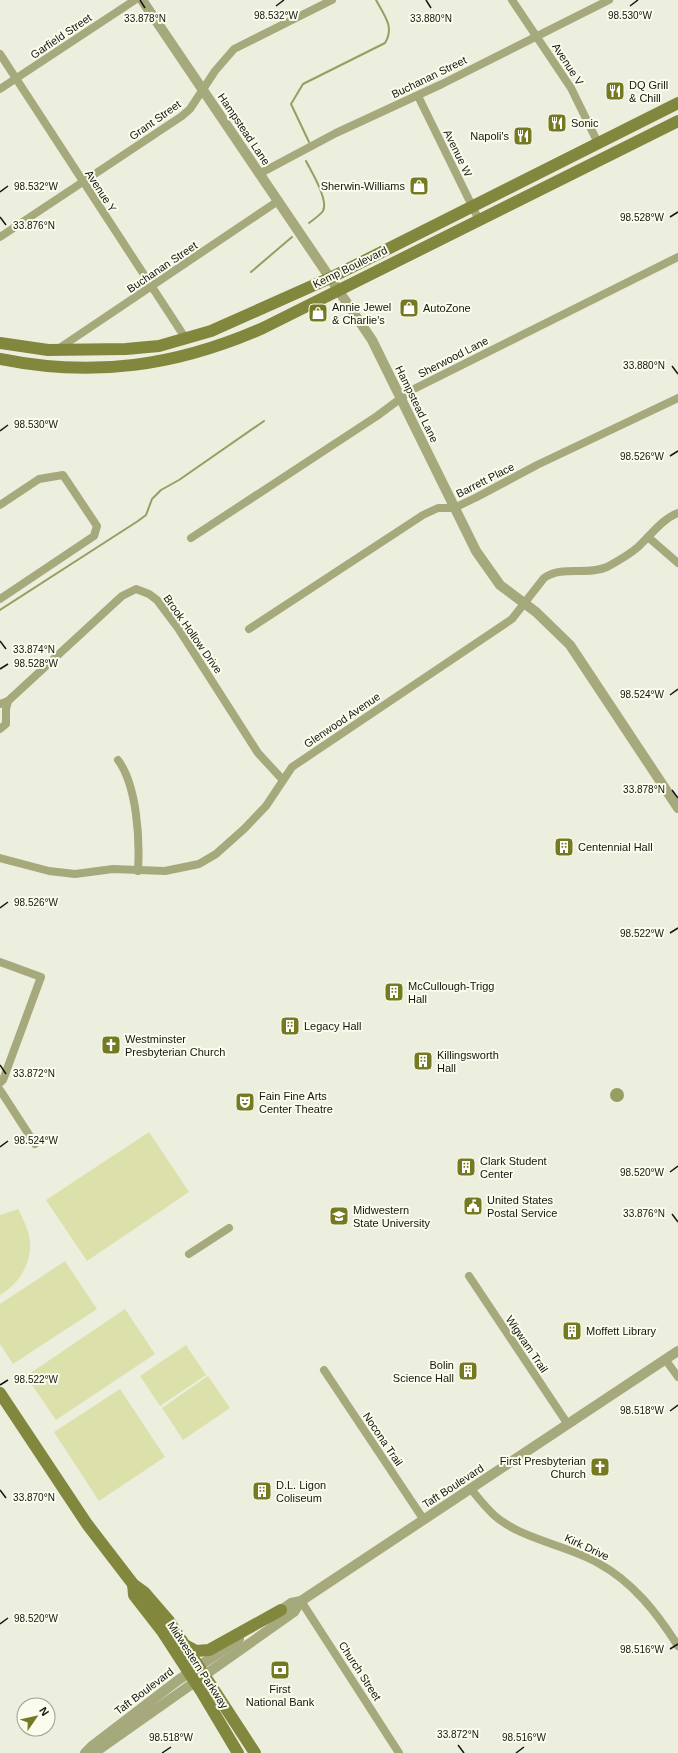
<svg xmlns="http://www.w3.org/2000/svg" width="678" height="1753" font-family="Helvetica,sans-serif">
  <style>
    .green { fill: #dce1ac }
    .water { fill: #989d61 }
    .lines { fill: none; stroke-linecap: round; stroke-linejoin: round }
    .stream { stroke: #989d61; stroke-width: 2 }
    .minor { stroke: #a5a97b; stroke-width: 8 }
    .tertiary { stroke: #a5a97b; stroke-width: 10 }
    .secondary { stroke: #82873e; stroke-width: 12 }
    .ticks { fill: none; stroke: #161610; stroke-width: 1.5 }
    .labels { text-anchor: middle; stroke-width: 4; stroke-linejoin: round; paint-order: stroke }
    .street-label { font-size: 11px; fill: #161610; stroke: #fafcec }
    .poi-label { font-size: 11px; fill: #161610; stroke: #fafcec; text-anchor: start }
    .ticks-label { font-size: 10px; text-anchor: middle; fill: #161610; stroke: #fafcec; stroke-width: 4; stroke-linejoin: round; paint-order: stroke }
  </style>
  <rect width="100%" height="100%" fill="#edefde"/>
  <g class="green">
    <polygon points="149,1132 189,1192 87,1261 46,1200"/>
    <path d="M18 1209C24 1221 31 1234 30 1247 30 1267 16 1286 0 1295V1215Z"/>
    <polygon points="65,1261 97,1309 13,1364 0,1344 0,1304"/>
    <polygon points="125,1309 155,1354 56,1420 26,1376"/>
    <polygon points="186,1345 206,1375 160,1406 140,1376"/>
    <polygon points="208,1376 230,1408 183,1440 162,1408"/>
    <polygon points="120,1389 165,1457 99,1501 54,1432"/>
  </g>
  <circle class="water" cx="617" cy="1095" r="7"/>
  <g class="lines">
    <g class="stream">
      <path d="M309 142 291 104 303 84 385 43C395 27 384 15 376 0"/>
      <path d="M306 161C311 171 329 200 323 211 320 215 313 220 309 223"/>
      <polyline points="251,272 292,237"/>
      <polyline points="0,610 138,521 146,515 152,499 161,490 179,480 264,421"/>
    </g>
    <g class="minor">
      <polyline points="512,0 571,88 598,143"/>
      <polyline points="0,54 186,339"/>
      <polyline points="0,89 135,0"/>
      <polyline points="418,96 479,220"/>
      <polyline points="259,174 336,133 442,84 609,0"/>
      <polyline points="0,237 182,116 190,109 215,71 234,49 332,0"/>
      <polyline points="58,349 278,201"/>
      <polyline points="0,505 39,479 63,475 97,526 94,536 0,599"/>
      <polyline points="648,537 678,563"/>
      <polyline points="191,538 377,416 412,390 678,257"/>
      <polyline points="249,629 423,515 438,508 454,508 477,497 537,465 678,398"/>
      <polyline points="0,704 8,701 122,596 136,589 149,594 157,600 178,628 258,753 282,779"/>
      <polyline points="0,729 6,724 6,709 8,701"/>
      <path d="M118 760C137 786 140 839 138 871"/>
      <path d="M0 858 49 871 75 874 113 869 165 871 199 864 216 854 244 829 266 806 292 767 512 619 544 578C563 565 587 576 607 567 618 561 629 555 638 547 651 535 662 519 678 513"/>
      <polyline points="0,962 41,977 3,1080 0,1083"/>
      <polyline points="0,1090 35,1144"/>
      <polyline points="189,1254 229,1228"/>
      <polyline points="469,1276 567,1423"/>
      <polyline points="665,1359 678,1377"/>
      <polyline points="324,1370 424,1520"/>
      <path d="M471 1489C479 1499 486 1508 495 1516 523 1540 567 1545 598 1563 633 1582 657 1613 678 1646"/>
      <polyline points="301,1601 399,1753"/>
    </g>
    <g class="tertiary">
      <polyline points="142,0 372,340 476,551 500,585 536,612 570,645 678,808"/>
      <polyline points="275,1614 291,1603 301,1601 678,1351"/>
      <polyline points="85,1753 92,1746 177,1681 239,1639"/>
      <polyline points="94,1753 294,1612 301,1601"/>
    </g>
    <g class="secondary">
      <polyline points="0,343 48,350 126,349 159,346 211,331 330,278 678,103"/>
      <path d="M0 359C93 378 177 366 263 328L678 121"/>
      <polyline points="0,1393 87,1524 133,1584 144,1592 169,1621 255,1753"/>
      <polyline points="133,1584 134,1595 162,1631 201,1691 238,1753"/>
      <polyline points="185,1645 196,1651 209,1650 281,1610"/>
    </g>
  </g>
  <path class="ticks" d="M140 0 145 8M426 0 431 8M276 6 284 0M630 6 638 0M0 192 8 186M0 217 6 225M670 217 678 212M672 366 678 374M0 431 8 425M670 456 678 451M0 641 6 649M0 669 8 664M670 695 678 689M672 790 678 798M0 908 8 902M670 933 678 928M0 1065 6 1074M0 1147 8 1141M670 1172 678 1166M672 1214 678 1222M0 1385 8 1380M670 1411 678 1405M0 1490 6 1498M0 1624 8 1618M670 1649 678 1644M458 1745 464 1753M162 1753 171 1747M516 1753 524 1747"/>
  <defs>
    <symbol id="restaurant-square" viewBox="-11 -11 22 22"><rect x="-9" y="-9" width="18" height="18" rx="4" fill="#757922" stroke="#fafcec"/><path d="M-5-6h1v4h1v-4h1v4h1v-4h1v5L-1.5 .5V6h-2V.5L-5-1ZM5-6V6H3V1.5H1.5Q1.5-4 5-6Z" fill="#fff"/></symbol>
    <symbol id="shop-square" viewBox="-11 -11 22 22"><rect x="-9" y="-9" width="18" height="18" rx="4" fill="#757922" stroke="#fafcec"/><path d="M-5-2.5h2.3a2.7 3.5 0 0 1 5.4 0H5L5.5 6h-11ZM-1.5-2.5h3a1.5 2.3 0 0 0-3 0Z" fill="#fff"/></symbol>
    <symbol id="building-square" viewBox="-11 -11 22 22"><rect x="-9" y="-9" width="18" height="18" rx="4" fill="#757922" stroke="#fafcec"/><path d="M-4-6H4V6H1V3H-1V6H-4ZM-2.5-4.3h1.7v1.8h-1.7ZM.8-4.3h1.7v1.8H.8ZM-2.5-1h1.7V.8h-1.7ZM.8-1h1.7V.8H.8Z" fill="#fff"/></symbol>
    <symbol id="church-square" viewBox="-11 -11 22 22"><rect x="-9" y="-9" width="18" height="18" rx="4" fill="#757922" stroke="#fafcec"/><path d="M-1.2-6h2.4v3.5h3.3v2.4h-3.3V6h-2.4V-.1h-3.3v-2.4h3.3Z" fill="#fff"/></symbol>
    <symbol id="theatre-square" viewBox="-11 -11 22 22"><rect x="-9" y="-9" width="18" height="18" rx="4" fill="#757922" stroke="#fafcec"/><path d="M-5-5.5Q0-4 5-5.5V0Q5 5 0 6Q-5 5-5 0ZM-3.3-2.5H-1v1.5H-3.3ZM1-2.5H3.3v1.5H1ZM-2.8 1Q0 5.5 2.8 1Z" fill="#fff"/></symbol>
    <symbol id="civic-square" viewBox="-11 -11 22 22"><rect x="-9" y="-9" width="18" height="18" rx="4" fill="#757922" stroke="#fafcec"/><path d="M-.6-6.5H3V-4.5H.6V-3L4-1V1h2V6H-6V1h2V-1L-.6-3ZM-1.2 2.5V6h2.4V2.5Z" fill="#fff"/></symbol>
    <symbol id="university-square" viewBox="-11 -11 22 22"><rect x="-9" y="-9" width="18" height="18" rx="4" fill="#757922" stroke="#fafcec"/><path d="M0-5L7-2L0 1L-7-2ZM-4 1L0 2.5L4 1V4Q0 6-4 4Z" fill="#fff"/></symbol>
    <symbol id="bank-square" viewBox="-11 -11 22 22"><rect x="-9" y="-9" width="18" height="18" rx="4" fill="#757922" stroke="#fafcec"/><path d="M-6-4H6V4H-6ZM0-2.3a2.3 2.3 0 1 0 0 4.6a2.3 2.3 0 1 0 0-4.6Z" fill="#fff"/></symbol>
  </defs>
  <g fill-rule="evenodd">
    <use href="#restaurant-square" x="604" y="80" width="22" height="22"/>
    <use href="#restaurant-square" x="546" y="112" width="22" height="22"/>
    <use href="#restaurant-square" x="512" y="125" width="22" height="22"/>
    <use href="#shop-square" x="408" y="175" width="22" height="22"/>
    <use href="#shop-square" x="398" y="297" width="22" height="22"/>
    <use href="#shop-square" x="307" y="302" width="22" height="22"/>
    <use href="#building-square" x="553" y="836" width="22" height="22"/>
    <use href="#building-square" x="383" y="981" width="22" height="22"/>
    <use href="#building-square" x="279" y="1015" width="22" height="22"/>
    <use href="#church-square" x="100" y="1034" width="22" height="22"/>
    <use href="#building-square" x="412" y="1050" width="22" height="22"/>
    <use href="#theatre-square" x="234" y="1091" width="22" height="22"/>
    <use href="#building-square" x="455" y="1156" width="22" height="22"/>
    <use href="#civic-square" x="462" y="1195" width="22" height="22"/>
    <use href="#university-square" x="328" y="1205" width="22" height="22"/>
    <use href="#building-square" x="561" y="1320" width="22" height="22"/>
    <use href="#building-square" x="457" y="1360" width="22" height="22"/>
    <use href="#church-square" x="589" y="1456" width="22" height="22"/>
    <use href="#building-square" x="251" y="1480" width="22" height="22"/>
    <use href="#bank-square" x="269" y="1659" width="22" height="22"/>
  </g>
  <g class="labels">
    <g class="street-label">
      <text transform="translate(61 36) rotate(-34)" y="4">Garfield Street</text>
      <text transform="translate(568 64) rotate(57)" y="4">Avenue V</text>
      <text transform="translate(429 77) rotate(-26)" y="4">Buchanan Street</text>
      <text transform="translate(155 120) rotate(-35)" y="4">Grant Street</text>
      <text transform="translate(244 129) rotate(56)" y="4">Hampstead Lane</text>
      <text transform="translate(458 153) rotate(64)" y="4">Avenue W</text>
      <text transform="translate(101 191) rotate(57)" y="4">Avenue Y</text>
      <text transform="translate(162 267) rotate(-34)" y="4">Buchanan Street</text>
      <text transform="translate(350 267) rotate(-26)" y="4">Kemp Boulevard</text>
      <text transform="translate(453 357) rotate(-27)" y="4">Sherwood Lane</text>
      <text transform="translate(417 404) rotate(64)" y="4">Hampstead Lane</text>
      <text transform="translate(485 480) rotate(-27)" y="4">Barrett Place</text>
      <text transform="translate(193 634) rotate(55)" y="4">Brook Hollow Drive</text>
      <text transform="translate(342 720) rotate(-34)" y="4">Glenwood Avenue</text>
      <text transform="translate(527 1344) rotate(56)" y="4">Wigwam Trail</text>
      <text transform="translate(383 1439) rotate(56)" y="4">Nocona Trail</text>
      <text transform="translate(453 1486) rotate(-33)" y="4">Taft Boulevard</text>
      <text transform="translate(587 1547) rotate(25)" y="4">Kirk Drive</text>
      <text transform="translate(198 1665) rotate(57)" y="4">Midwestern Parkway</text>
      <text transform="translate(360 1671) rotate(57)" y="4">Church Street</text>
      <text transform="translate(144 1691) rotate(-37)" y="4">Taft Boulevard</text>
    </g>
    <g class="poi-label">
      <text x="629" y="89">DQ Grill<tspan x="629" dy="13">&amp; Chill</tspan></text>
      <text x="571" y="127">Sonic</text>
      <text x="509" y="140" text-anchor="end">Napoli's</text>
      <text x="405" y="190" text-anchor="end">Sherwin-Williams</text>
      <text x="332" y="311">Annie Jewel<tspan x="332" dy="13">&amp; Charlie's</tspan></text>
      <text x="423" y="312">AutoZone</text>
      <text x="578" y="851">Centennial Hall</text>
      <text x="408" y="990">McCullough-Trigg<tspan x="408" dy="13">Hall</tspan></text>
      <text x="304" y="1030">Legacy Hall</text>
      <text x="125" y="1043">Westminster<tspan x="125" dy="13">Presbyterian Church</tspan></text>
      <text x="437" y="1059">Killingsworth<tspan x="437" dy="13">Hall</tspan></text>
      <text x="259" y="1100">Fain Fine Arts<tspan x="259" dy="13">Center Theatre</tspan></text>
      <text x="480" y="1165">Clark Student<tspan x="480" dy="13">Center</tspan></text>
      <text x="487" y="1204">United States<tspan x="487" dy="13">Postal Service</tspan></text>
      <text x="353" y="1214">Midwestern<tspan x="353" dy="13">State University</tspan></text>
      <text x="586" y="1335">Moffett Library</text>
      <text x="454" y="1369" text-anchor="end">Bolin<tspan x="454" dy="13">Science Hall</tspan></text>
      <text x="586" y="1465" text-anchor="end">First Presbyterian<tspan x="586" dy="13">Church</tspan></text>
      <text x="276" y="1489">D.L. Ligon<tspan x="276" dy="13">Coliseum</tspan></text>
      <text x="280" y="1693" text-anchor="middle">First<tspan x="280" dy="13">National Bank</tspan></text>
    </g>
  </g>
  <g class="ticks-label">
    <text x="276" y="19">98.532°W</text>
    <text x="630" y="19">98.530°W</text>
    <text x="145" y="22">33.878°N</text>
    <text x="431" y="22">33.880°N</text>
    <text x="36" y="190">98.532°W</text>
    <text x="642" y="221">98.528°W</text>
    <text x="34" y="229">33.876°N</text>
    <text x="644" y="369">33.880°N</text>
    <text x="36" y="428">98.530°W</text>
    <text x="642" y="460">98.526°W</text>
    <text x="34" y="653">33.874°N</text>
    <text x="36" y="667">98.528°W</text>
    <text x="642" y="698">98.524°W</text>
    <text x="644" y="793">33.878°N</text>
    <text x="36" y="906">98.526°W</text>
    <text x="642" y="937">98.522°W</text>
    <text x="34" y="1077">33.872°N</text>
    <text x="36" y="1144">98.524°W</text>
    <text x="642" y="1176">98.520°W</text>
    <text x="644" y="1217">33.876°N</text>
    <text x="36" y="1383">98.522°W</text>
    <text x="642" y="1414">98.518°W</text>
    <text x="34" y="1501">33.870°N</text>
    <text x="36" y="1622">98.520°W</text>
    <text x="642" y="1653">98.516°W</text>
    <text x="458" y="1738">33.872°N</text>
    <text x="171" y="1741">98.518°W</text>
    <text x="524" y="1741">98.516°W</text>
  </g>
  <g transform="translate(36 1717) rotate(56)"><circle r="19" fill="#fafcec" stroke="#9fa094"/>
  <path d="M0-3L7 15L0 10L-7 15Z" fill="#757922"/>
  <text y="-6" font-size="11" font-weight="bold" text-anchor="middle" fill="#161610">N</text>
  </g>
</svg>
